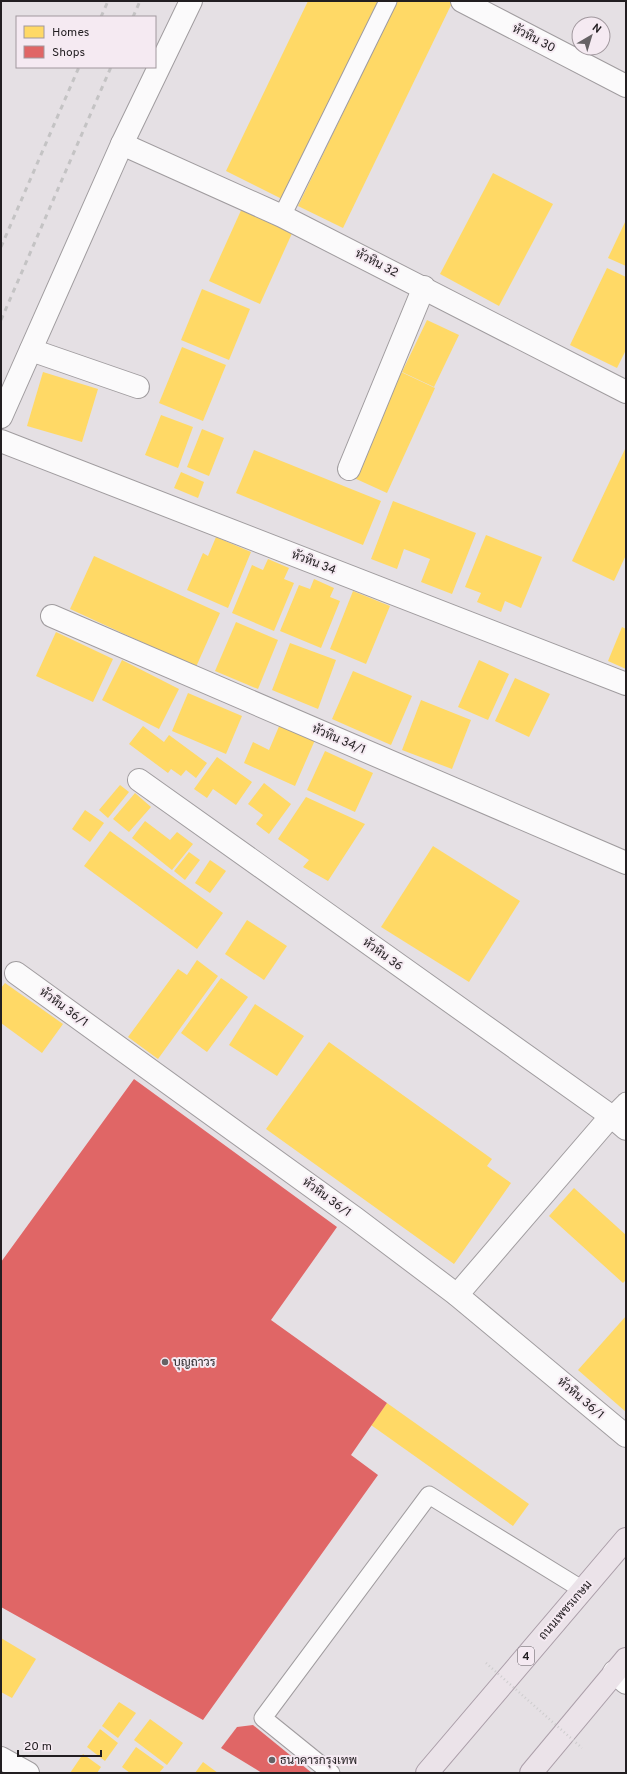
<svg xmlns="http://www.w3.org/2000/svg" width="627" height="1774" font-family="Overpass,Sarabun,sans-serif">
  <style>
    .homes { fill: #ffd966 }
    .shops { fill: #e06666 }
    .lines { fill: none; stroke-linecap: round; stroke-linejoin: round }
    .service-casing { stroke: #a09c9f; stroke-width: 19 }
    .minor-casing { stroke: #a09c9f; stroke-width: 24 }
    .primary-casing { stroke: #ab9ea9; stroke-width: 24 }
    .service { stroke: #fbfafb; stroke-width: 17 }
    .minor { stroke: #fbfafb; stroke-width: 22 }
    .primary { stroke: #ebe3e9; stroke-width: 22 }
    .rail { stroke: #c4c3c4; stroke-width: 3; stroke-dasharray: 5 5; stroke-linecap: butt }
    .path-bridge { stroke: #cdcccd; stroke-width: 2.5; stroke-dasharray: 1 3; stroke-linecap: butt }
    .poi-dot { fill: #666265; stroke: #f5eaf2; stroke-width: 1.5 }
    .labels { text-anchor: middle; stroke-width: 4; stroke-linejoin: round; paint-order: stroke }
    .shield { fill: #f5eaf2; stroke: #615b60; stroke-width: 1 }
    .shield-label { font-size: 11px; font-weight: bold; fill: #221e21 }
    .street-label { font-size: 12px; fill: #221e21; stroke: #f5eaf2 }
    .poi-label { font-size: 12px; fill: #221e21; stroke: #f5eaf2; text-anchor: start }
  </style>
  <rect width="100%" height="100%" fill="#e5e0e4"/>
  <g class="homes">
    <polygon points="308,1 379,1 282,199 226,171"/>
    <polygon points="397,1 453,1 343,228 298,206"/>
    <polygon points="493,173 553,204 499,306 440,274"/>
    <polygon points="243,206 294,229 260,304 209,281"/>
    <polygon points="626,220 626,266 608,258"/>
    <polygon points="607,268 626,277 626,350 617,368 570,345"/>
    <polygon points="202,289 250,309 229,360 181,340"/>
    <polygon points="427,320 459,335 434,387 402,372"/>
    <polygon points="182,347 226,365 203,421 159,403"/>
    <polygon points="43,372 98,389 82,442 27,426"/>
    <polygon points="401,372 435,388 387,493 354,478"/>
    <polygon points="161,415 193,427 178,468 145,455"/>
    <polygon points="202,429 224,438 209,476 187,467"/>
    <polygon points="626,447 626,555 614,581 572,561"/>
    <polygon points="254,450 381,501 363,545 236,493"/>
    <polygon points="181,472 204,482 198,498 174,488"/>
    <polygon points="393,501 476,533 452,594 421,582 430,559 404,549 397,569 371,559"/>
    <polygon points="486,535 542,557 521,608 505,601 501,612 477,602 481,593 465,587"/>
    <polygon points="216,537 251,552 228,608 187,590 203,553 208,556"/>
    <polygon points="94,556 220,613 196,667 70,609"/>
    <polygon points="268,559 289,568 284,579 294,583 274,631 232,613 252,565 263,570"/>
    <polygon points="314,579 334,588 330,597 340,601 321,648 280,631 299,585 310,589"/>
    <polygon points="353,591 390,606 366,664 330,649"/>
    <polygon points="236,622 278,640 258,689 215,671"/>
    <polygon points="622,627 626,629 626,669 608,661"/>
    <polygon points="56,632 113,659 93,702 36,676"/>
    <polygon points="290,643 336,660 318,709 272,690"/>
    <polygon points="122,660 179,689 159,729 102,700"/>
    <polygon points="479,660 509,674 488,720 458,707"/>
    <polygon points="353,671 412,696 391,745 332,719"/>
    <polygon points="515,678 550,694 529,737 495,721"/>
    <polygon points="188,693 242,716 226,754 172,731"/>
    <polygon points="421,700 471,720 452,769 402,750"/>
    <polygon points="280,724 315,740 295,786 244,763 253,742 269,750"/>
    <polygon points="143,726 164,742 169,735 207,763 196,778 186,770 181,776 171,769 168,773 129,744"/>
    <polygon points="325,751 373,773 355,812 307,790"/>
    <polygon points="217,757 252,782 236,805 213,789 207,798 194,789"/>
    <polygon points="264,783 291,804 269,834 256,824 263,815 248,804"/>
    <polygon points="120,785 129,792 108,818 99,810"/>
    <polygon points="135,793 151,807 129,832 113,819"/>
    <polygon points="306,797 365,824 328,881 303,867 309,860 278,839"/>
    <polygon points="85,810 104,823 90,842 72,829"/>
    <polygon points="145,821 170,840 177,832 193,844 172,870 132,838"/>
    <polygon points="110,831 223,913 197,949 84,866"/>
    <polygon points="433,846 520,901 469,982 381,927"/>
    <polygon points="189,852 200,860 185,880 174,871"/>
    <polygon points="210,860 226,871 210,893 195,883"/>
    <polygon points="247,920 287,946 264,980 225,954"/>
    <polygon points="197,960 218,976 158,1059 128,1037 178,969 187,975"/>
    <polygon points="221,978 248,997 207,1052 181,1033"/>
    <polygon points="5,983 63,1024 42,1053 1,1023 1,988"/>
    <polygon points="255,1004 304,1036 277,1076 229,1045"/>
    <polygon points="329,1042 492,1159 487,1166 511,1183 454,1264 266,1129"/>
    <polygon points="574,1188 626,1235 626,1280 623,1283 549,1216"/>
    <polygon points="626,1316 626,1412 578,1370"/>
    <polygon points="387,1403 529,1504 513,1526 371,1425"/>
    <polygon points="1,1638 36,1659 12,1698 1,1692"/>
    <polygon points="119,1702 136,1713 118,1738 102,1726"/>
    <polygon points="150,1719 183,1743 167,1765 134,1740"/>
    <polygon points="100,1729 118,1743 105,1761 87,1747"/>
    <polygon points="136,1747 164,1767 159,1773 130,1773 122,1767"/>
    <polygon points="83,1754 101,1767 97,1773 70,1773"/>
    <polygon points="203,1762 218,1773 195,1773"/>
  </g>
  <g class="shops">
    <polygon points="134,1079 337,1227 271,1320 387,1403 351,1455 378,1475 203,1720 1,1607 1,1262"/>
    <polygon points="253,1725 312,1773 262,1773 221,1748 237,1727"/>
  </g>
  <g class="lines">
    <defs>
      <g id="service">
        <polyline points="282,216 388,1"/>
        <polyline points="611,1116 626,1101"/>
        <polyline points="331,1773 263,1718 429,1495 583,1590"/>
      </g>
      <g id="minor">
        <polyline points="462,1 626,86"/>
        <polyline points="122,144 282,216 626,392"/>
        <polyline points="31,350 138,387"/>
        <polyline points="1,417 122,144 191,1"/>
        <polyline points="1,441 626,684"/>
        <polyline points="349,469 424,287"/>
        <polyline points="52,616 626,863"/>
        <polyline points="139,780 611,1116 626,1129"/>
        <polyline points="16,973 355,1218 457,1295 626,1436"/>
        <polyline points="457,1295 611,1116"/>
        <polyline points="614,1672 626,1683"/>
        <polyline points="1,1758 28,1773"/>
      </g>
      <g id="primary">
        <polyline points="427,1773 626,1539"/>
        <polyline points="531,1773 626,1659"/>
      </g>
    </defs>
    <use href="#service" class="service-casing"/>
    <use href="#minor" class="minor-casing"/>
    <use href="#primary" class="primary-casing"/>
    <use href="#service" class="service"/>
    <use href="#minor" class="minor"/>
    <use href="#primary" class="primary"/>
    <g class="rail">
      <polyline points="101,17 108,1"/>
      <polyline points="133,17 140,1"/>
      <polyline points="1,247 79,67"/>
      <polyline points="1,320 111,67"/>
    </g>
    <polyline class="path-bridge" points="486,1663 582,1748"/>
  </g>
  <g class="poi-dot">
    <circle cx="165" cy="1362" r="4"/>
    <circle cx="272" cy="1760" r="4"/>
  </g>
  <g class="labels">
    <rect class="shield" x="518" y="1647" width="16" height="18" rx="3"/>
    <g class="shield-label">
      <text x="526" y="1660">4</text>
    </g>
    <g class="street-label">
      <text transform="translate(534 38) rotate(27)" y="4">หัวหิน 30</text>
      <text transform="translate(377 263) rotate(27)" y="4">หัวหิน 32</text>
      <text transform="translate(314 562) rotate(21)" y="4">หัวหิน 34</text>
      <text transform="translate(339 739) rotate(23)" y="4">หัวหิน 34/1</text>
      <text transform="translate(383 954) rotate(36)" y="4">หัวหิน 36</text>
      <text transform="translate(64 1007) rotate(36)" y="4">หัวหิน 36/1</text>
      <text transform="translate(327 1197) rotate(36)" y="4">หัวหิน 36/1</text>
      <text transform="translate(581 1398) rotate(40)" y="4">หัวหิน 36/1</text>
      <text transform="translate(565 1610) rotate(-49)" y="4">ถนนเพชรเกษม</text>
    </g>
    <g class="poi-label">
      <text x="173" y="1366">บุญถาวร</text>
      <text x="280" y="1764">ธนาคารกรุงเทพ</text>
    </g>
  </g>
  <rect width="627" height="1774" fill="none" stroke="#221e21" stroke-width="4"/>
  <rect x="16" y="16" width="140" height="52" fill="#f5eaf2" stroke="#a1989e"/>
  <rect x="24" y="26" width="20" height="12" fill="#ffd966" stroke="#a1989e"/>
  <text x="52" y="36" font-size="12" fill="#221e21">Homes</text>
  <rect x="24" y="46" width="20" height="12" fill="#e06666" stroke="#a1989e"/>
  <text x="52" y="56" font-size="12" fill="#221e21">Shops</text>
  <g transform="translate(591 36) rotate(38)"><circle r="19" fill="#f5eaf2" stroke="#a1989e"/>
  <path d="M0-3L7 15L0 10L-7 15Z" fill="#666265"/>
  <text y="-6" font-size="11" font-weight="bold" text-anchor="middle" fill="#221e21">N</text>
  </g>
  <path d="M18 1750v6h83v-6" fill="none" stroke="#221e21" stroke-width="2"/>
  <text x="24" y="1750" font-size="12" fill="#221e21" stroke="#f5eaf2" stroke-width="3" paint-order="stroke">20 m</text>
</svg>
